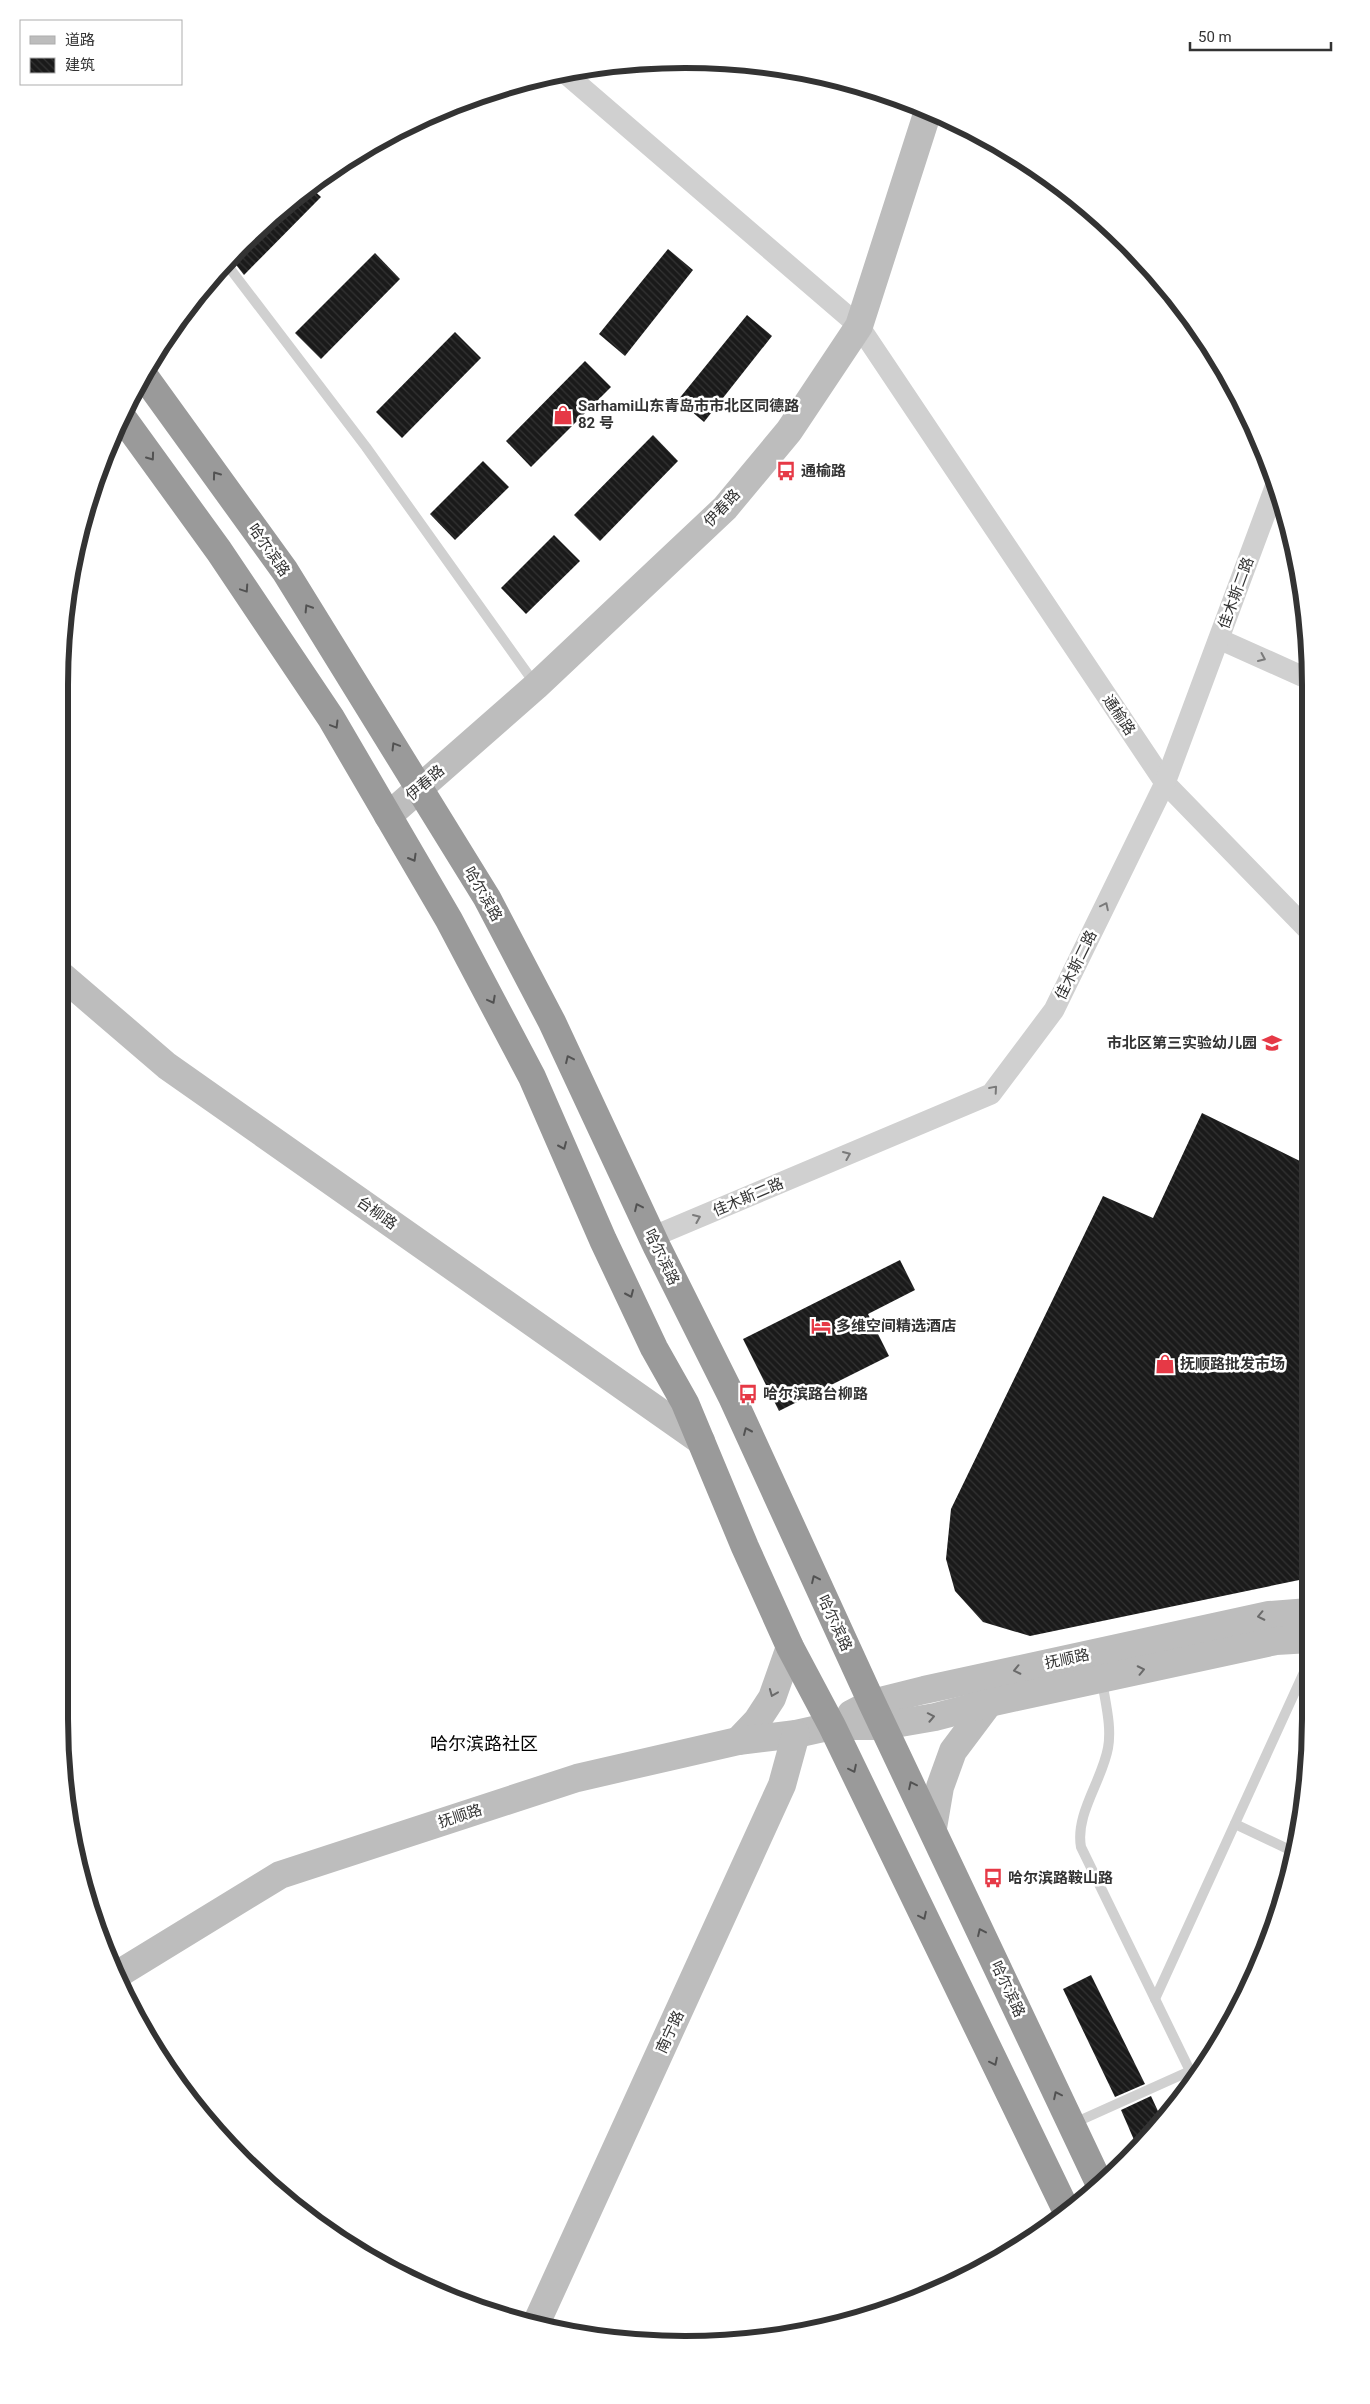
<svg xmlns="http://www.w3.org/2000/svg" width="1370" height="2404" font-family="Roboto,'Noto Sans SC',sans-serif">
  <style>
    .building { fill: url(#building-back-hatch) }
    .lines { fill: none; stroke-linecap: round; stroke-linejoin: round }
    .lane { stroke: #d0d0d0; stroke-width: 10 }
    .street { stroke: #d0d0d0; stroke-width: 21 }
    .secondary { stroke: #bdbdbd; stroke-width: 28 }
    .highway { stroke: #9a9a9a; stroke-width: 28 }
    .oneway { stroke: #525252 }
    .oneway2 { stroke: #7a7a7a }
    .oneway3 { stroke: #6a6a6a }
    .labels { text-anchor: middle; stroke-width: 5; stroke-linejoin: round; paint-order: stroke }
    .poi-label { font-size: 15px; font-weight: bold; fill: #333; stroke: #fff; text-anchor: start }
    .street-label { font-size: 15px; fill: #333; stroke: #fff }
    .quarter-label { font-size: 18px; fill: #000; stroke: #fff }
    .rim { fill: none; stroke: #333; stroke-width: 6 }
  </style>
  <defs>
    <pattern id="building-back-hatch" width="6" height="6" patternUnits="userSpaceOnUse" patternTransform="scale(1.25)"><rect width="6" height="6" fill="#1a1a1a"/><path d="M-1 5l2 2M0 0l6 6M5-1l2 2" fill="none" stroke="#333"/></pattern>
  </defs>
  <rect width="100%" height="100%" fill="#fff"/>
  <g class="building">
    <polygon points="308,185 321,197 244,275 230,257"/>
    <polygon points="668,249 693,270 625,356 599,334"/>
    <polygon points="375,253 400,279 321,359 295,333"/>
    <polygon points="747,315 772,336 704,422 678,400"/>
    <polygon points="455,332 481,358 402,438 376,412"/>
    <polygon points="585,361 611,387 531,467 506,441"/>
    <polygon points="653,435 678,461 600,541 574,515"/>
    <polygon points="483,461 509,487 455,540 430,514"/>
    <polygon points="554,535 580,561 526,614 501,588"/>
    <polygon points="1202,1113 1308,1165 1309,1578 1030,1636 983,1622 955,1591 946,1559 951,1509 1103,1196 1153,1218"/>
    <polygon points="900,1260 915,1290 868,1314 889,1356 779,1411 743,1339"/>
    <polygon points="1091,1975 1145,2084 1115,2097 1063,1989"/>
    <polygon points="1151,2096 1163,2122 1138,2149 1121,2110"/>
  </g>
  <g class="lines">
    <g class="lane">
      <polyline points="225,262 366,447 535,684"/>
      <path d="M1102 1680C1105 1702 1112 1726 1108 1748 1102 1781 1075 1814 1081 1847L1194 2079"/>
      <polyline points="1235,1824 1292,1851"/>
      <polyline points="1155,1999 1310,1659"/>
      <polyline points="1072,2124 1190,2071"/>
    </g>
    <g class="street">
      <polyline points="565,73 859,326 1165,783 1307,929"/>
      <polyline points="1219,639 1306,678"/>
      <polyline points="652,1237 991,1094 1054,1010 1165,783 1277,482"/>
      <polyline points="382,2266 430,2289"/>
    </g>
    <g class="secondary">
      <polyline points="388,816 536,686 725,508 789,431 859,326 928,111"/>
      <polyline points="61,975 167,1066 701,1441"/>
      <polyline points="851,1714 872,1703 924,1690 1269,1615 1309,1612"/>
      <polyline points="738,1741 757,1721 772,1698 790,1647"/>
      <polyline points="933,1828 940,1787 953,1751 989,1703"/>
      <polyline points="115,1976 280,1875 577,1778 738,1741 796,1734 832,1726 883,1726 935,1717 989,1703 1276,1641 1310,1639"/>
      <polyline points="535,2326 782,1785 796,1734"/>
    </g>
    <g class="highway">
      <polyline points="142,373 285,571 487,898 552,1022 657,1247 732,1397 872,1703 1101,2187"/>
      <polyline points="122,417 219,551 331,718 449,920 532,1077 603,1240 654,1348 685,1403 745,1547 790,1647 832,1726 1067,2212"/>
    </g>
  </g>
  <defs><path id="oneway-chevron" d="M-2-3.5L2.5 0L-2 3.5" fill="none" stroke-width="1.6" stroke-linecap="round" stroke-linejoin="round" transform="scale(1.25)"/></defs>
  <g class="oneway">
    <use href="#oneway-chevron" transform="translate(151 457) rotate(54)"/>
    <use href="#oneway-chevron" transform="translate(216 475) rotate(-126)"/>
    <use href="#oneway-chevron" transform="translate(245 589) rotate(56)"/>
    <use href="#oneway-chevron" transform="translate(308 608) rotate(-122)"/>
    <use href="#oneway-chevron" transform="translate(335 725) rotate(59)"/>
    <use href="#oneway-chevron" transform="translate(395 746) rotate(-121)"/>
    <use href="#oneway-chevron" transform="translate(413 858) rotate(60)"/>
    <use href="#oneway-chevron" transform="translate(492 1000) rotate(62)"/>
    <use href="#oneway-chevron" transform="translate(569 1059) rotate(-115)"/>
    <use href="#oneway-chevron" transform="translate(563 1146) rotate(66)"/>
    <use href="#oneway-chevron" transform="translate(638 1207) rotate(-115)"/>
    <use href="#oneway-chevron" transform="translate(630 1294) rotate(66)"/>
    <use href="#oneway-chevron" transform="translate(747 1431) rotate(-114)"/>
    <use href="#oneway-chevron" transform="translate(815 1579) rotate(-115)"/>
    <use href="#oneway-chevron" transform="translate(853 1769) rotate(64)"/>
    <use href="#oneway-chevron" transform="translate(912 1785) rotate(-116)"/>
    <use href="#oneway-chevron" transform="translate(923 1916) rotate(64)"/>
    <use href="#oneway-chevron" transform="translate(981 1932) rotate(-115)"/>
    <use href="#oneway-chevron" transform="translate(994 2062) rotate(64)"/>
    <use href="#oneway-chevron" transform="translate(1057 2095) rotate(-116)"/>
  </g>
  <g class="oneway2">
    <use href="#oneway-chevron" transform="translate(1262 658) rotate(24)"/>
    <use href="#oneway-chevron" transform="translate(1105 906) rotate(-64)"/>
    <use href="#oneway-chevron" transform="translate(994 1089) rotate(-49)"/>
    <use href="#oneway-chevron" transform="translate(847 1155) rotate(-23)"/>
    <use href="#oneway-chevron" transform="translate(697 1218) rotate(-23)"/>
  </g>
  <g class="oneway3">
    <use href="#oneway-chevron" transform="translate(1261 1616) rotate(168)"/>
    <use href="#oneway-chevron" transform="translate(1017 1670) rotate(168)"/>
    <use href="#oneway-chevron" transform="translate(1141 1670) rotate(-12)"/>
    <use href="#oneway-chevron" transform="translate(773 1693) rotate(112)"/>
    <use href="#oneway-chevron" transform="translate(931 1717) rotate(-11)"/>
  </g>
  <defs>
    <symbol id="shop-bare" viewBox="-9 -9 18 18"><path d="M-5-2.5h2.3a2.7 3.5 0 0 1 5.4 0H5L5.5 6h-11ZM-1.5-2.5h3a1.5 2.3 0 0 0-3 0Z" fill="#e63946" stroke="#fff" stroke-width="2.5" paint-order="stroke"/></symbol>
    <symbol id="bus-bare" viewBox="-9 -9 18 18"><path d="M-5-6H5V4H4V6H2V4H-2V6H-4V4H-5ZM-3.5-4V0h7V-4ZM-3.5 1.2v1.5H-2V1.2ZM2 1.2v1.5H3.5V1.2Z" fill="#e63946" stroke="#fff" stroke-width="2.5" paint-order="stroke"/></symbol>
    <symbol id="school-bare" viewBox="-9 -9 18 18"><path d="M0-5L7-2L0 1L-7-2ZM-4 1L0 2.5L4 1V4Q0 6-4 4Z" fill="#e63946" stroke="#fff" stroke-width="2.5" paint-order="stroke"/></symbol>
    <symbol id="hotel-bare" viewBox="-9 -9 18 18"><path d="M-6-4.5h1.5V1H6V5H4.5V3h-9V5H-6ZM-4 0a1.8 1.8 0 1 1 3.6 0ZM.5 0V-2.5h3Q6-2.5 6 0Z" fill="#e63946" stroke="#fff" stroke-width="2.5" paint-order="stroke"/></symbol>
  </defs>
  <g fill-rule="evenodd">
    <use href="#shop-bare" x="549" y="401" width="28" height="28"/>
    <use href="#bus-bare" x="772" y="457" width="28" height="28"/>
    <use href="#school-bare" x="1258" y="1029" width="28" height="28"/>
    <use href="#hotel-bare" x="807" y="1312" width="28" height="28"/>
    <use href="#shop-bare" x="1151" y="1350" width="28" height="28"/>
    <use href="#bus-bare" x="734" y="1380" width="28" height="28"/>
    <use href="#bus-bare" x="979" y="1864" width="28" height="28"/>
  </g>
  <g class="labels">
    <g class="poi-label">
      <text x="578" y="411">Sarhami山东青岛市市北区同德路<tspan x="578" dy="17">82 号</tspan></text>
      <text x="801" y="476">通榆路</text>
      <text x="1257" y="1048" text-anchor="end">市北区第三实验幼儿园</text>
      <text x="836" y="1331">多维空间精选酒店</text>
      <text x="1180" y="1369">抚顺路批发市场</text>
      <text x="763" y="1399">哈尔滨路台柳路</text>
      <text x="1008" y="1883">哈尔滨路鞍山路</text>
    </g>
    <g class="street-label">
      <text transform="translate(722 508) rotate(-47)" y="5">伊春路</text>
      <text transform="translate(269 550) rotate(55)" y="5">哈尔滨路</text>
      <text transform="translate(1236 593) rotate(-70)" y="5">佳木斯二路</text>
      <text transform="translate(1119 715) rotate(56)" y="5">通榆路</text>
      <text transform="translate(425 783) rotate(-41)" y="5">伊春路</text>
      <text transform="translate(483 894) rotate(60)" y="5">哈尔滨路</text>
      <text transform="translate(1076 965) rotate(-64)" y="5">佳木斯二路</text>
      <text transform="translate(748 1197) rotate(-23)" y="5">佳木斯二路</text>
      <text transform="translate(377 1213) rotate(35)" y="5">台柳路</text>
      <text transform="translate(662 1257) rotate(64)" y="5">哈尔滨路</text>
      <text transform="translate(835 1623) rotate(65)" y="5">哈尔滨路</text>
      <text transform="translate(1067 1659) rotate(-12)" y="5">抚顺路</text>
      <text transform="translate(460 1816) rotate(-18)" y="5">抚顺路</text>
      <text transform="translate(1008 1989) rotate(65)" y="5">哈尔滨路</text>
      <text transform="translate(670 2032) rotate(-65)" y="5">南宁路</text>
    </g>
    <g class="quarter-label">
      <text x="484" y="1750">哈尔滨路社区</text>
    </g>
  </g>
  <path d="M0 0H1370V2404H0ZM685 68H685A617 617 0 0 1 1302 685V1719A617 617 0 0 1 685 2336H685A617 617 0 0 1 68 1719V685A617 617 0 0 1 685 68Z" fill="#fff" fill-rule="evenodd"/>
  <path class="rim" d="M685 68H685A617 617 0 0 1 1302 685V1719A617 617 0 0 1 685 2336H685A617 617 0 0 1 68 1719V685A617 617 0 0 1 685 68Z"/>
  <rect x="20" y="20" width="162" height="65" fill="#ffffff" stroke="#adadad"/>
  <rect x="30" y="36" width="25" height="8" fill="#bdbdbd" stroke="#adadad"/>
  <text x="65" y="45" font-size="15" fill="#333333">道路</text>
  <rect x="30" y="58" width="25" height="15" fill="url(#building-back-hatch)" stroke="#adadad"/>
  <text x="65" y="70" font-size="15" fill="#333333">建筑</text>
  <path d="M1190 42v8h141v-8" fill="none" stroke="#333333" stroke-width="2.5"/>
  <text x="1198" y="42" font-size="15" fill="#333333" stroke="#ffffff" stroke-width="4" paint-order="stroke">50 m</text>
</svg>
